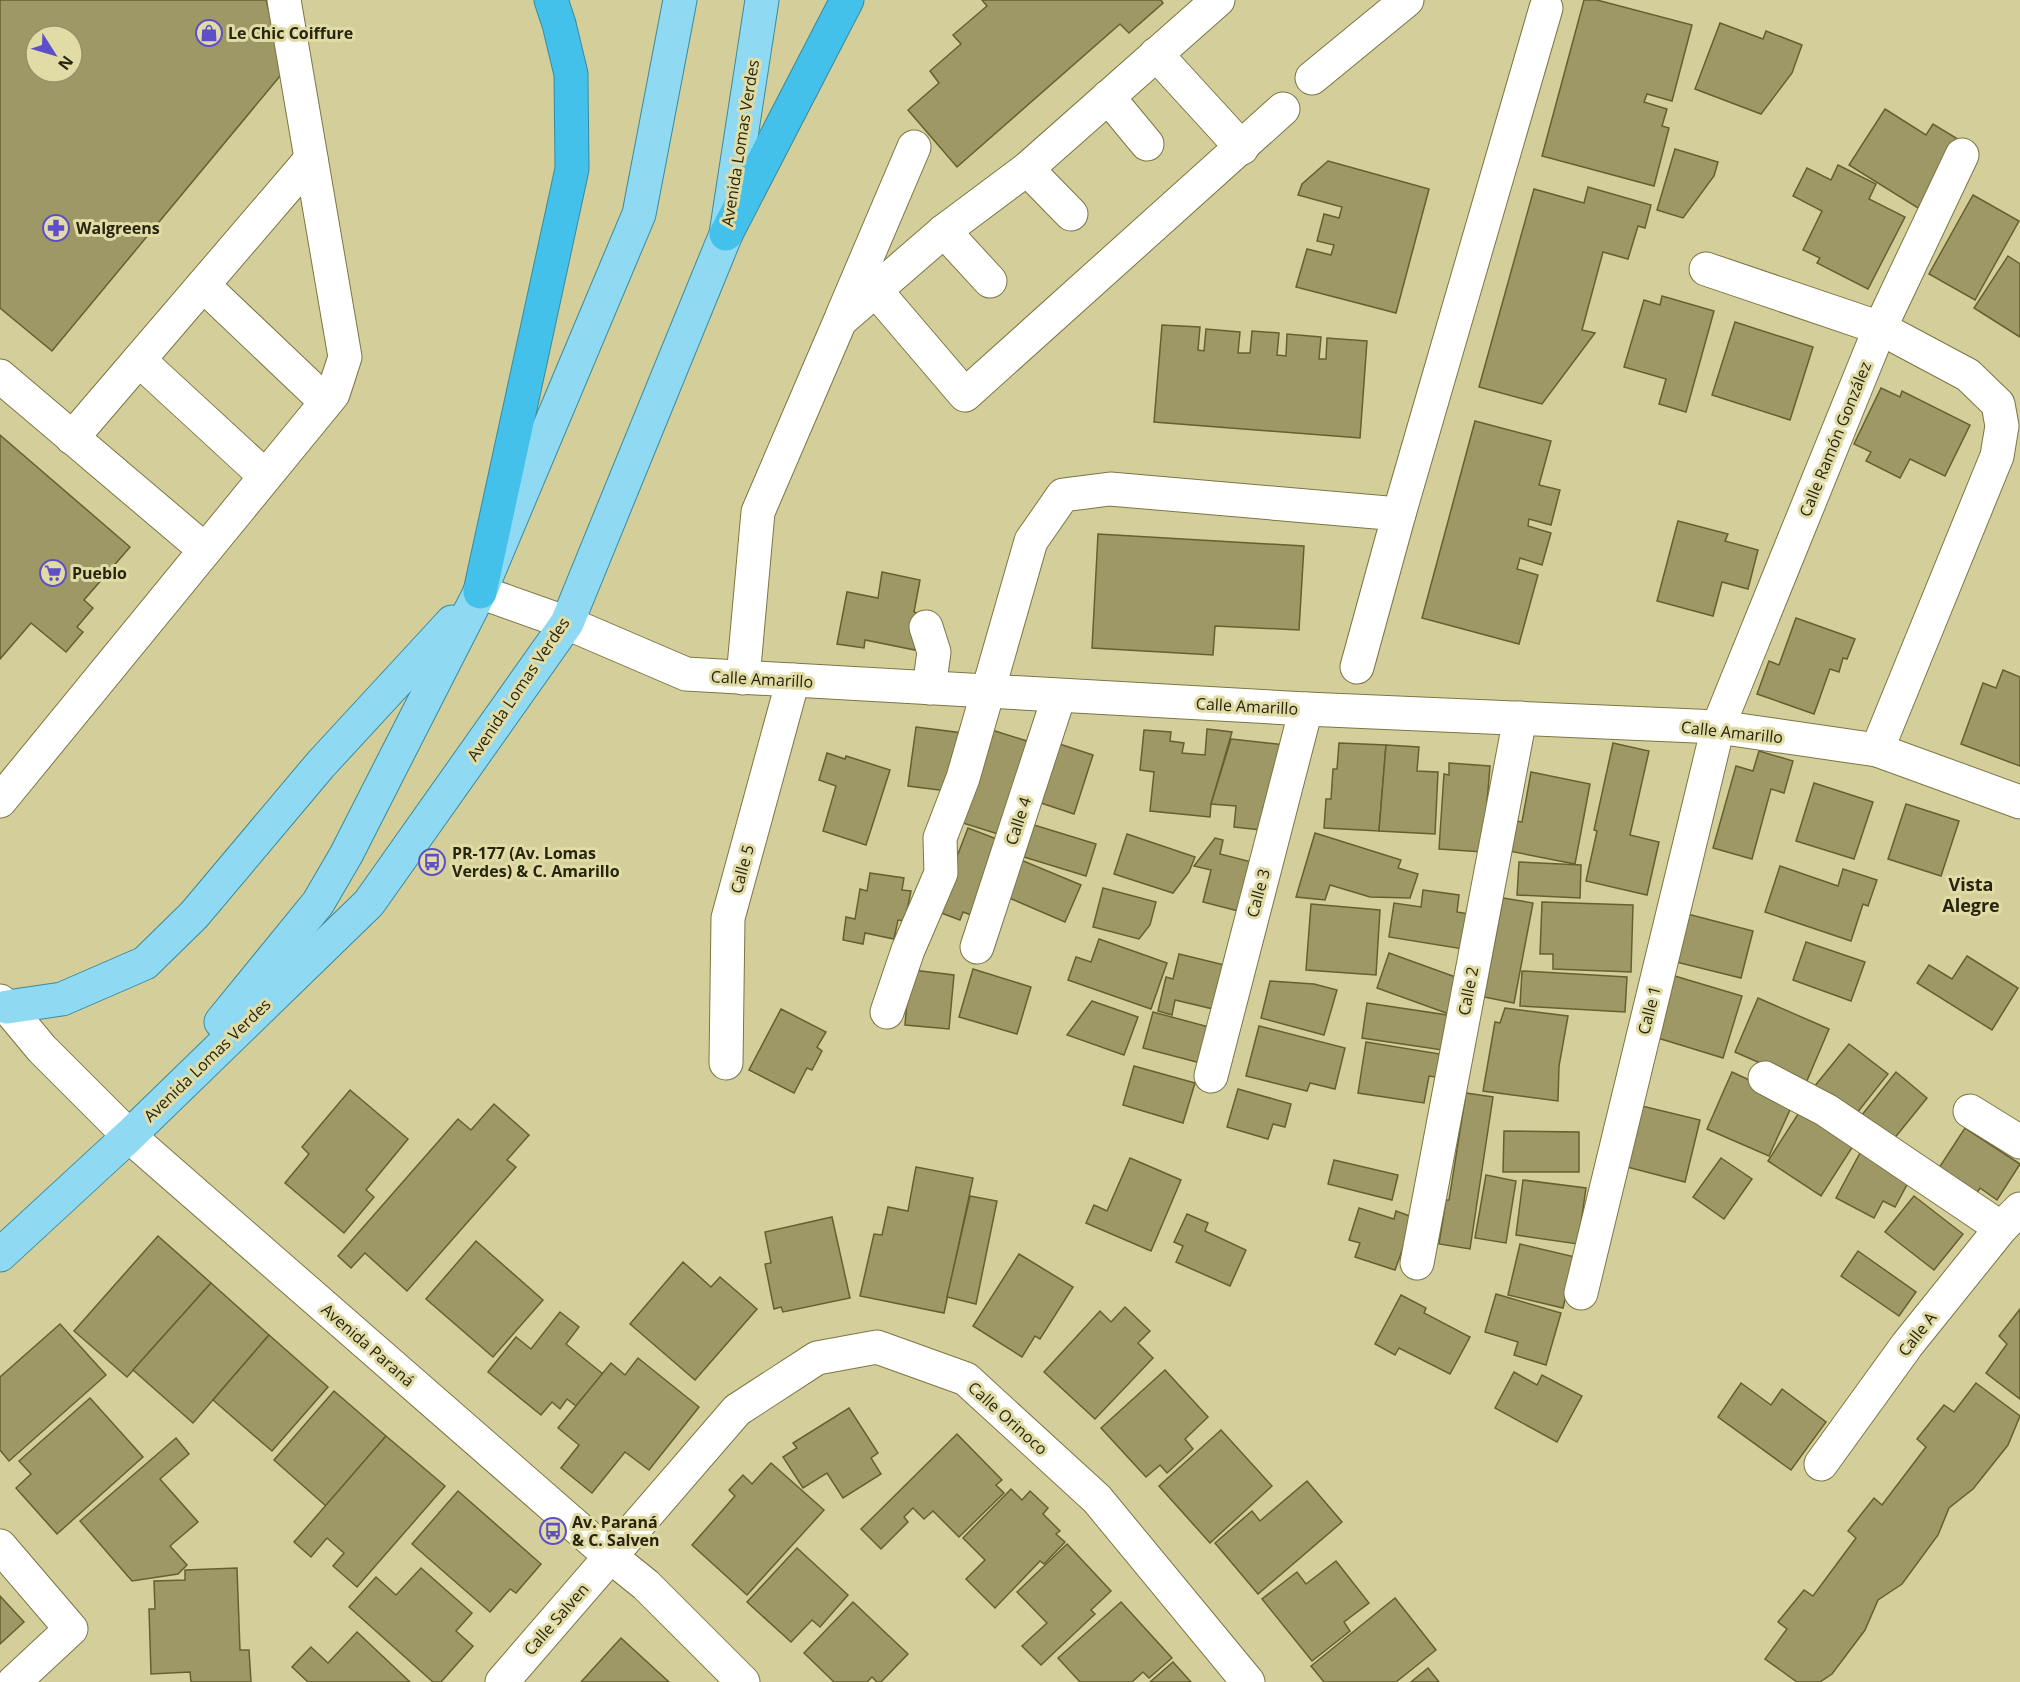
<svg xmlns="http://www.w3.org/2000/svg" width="2020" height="1682" font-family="'Open Sans',sans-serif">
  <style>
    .building { fill: #9d9865; stroke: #66602e; stroke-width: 1.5; fill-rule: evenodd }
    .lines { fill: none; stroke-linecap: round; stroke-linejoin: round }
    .minor-casing { stroke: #7b7643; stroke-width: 35 }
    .major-casing { stroke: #3a8a9d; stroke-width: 35 }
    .highway-casing { stroke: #3a8a9d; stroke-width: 35 }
    .minor { stroke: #fff; stroke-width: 33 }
    .major { stroke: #8fdaf2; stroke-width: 33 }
    .highway { stroke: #44c1ea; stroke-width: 33 }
    .labels { text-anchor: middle; stroke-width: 6; stroke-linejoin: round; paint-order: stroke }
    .poi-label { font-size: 16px; font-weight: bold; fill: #27240f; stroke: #e1dca6; text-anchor: start }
    .street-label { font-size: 16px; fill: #27240f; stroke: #e1dca6 }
    .neighbourhood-label { font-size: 18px; font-weight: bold; fill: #27240f; stroke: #e1dca6 }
  </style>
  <rect width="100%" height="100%" fill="#d4cf9a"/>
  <g class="building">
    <path d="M0 0H266L285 70 52 351 0 308ZM36 36H72V72H36Z"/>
    <polygon points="982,0 1161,0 1163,3 1129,33 1120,24 957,167 908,110 939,83 930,71 961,44 953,35 987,6"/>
    <polygon points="1584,0 1597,0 1692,25 1672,101 1647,94 1644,102 1667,109 1662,126 1669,128 1654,186 1542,156"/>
    <polygon points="1720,23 1763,39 1766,31 1802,45 1792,73 1761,114 1695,89"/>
    <polygon points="1885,109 1926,135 1933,124 1961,141 1918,208 1849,165"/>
    <polygon points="1675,149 1718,162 1714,176 1683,218 1657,210"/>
    <polygon points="1328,161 1429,189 1396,313 1296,287 1307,249 1331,255 1334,245 1317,241 1324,214 1339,218 1342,207 1298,195 1302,184"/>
    <polygon points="1838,165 1876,184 1869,199 1905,217 1868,289 1817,263 1820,258 1803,250 1822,211 1793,196 1807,168 1831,180"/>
    <polygon points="1588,187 1651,205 1645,228 1638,226 1628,259 1603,252 1582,330 1595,333 1542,404 1479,387 1534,189 1584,203"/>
    <polygon points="1973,195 2019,221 1975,300 1929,274"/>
    <polygon points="2008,256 2020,264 2020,337 1974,308"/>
    <polygon points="1662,296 1714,311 1686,412 1659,404 1666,379 1624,367 1644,300 1660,305"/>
    <polygon points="1735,322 1813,347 1790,420 1712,395"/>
    <polygon points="1162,325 1200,327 1198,350 1204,351 1206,329 1240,332 1238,353 1250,353 1252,331 1279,333 1277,355 1286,356 1287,334 1321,337 1319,359 1326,359 1327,338 1367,341 1360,438 1154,422"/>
    <polygon points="1881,388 1900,397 1902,391 1970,425 1945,476 1910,459 1900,478 1866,461 1871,452 1854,444"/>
    <polygon points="1475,421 1551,441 1539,485 1560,490 1551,525 1529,519 1528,526 1551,533 1542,565 1520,558 1517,569 1538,575 1519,644 1422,618"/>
    <polygon points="0,435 130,547 84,600 93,608 77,627 83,632 66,652 31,623 0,659"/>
    <polygon points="1678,521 1728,534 1725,541 1758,550 1748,589 1722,582 1713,616 1657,601"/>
    <polygon points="1098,534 1304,546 1299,630 1215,626 1213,655 1092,648"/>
    <polygon points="882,572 920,580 914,612 921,614 915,650 865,640 864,648 837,644 847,592 878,598"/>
    <polygon points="1796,618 1855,639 1847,659 1843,658 1839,672 1830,669 1814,714 1757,694 1769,661 1779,665"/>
    <polygon points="2003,670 2020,677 2020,766 1961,744 1983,683 1996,688"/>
    <polygon points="916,727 963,733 955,792 908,786"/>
    <polygon points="1207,729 1232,732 1211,804 1210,817 1150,811 1154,772 1140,770 1144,730 1171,732 1170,741 1184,743 1182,753 1205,755"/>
    <polygon points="992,730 1027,741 1029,734 1093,755 1074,814 1026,798 1014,839 963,823"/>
    <polygon points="1231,739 1285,745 1291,810 1263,807 1261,830 1234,827 1236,806 1211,804"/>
    <polygon points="1339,743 1386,745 1379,831 1324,828 1326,799 1331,799 1333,769 1337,769"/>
    <polygon points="1613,743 1649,751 1630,835 1659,842 1647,895 1586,881 1597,831 1594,830"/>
    <polygon points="1386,745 1419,747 1417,771 1438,772 1435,834 1379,831"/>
    <polygon points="1759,751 1793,761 1784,793 1771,789 1752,859 1713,848 1736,766 1753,771"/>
    <polygon points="827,753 845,759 846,756 890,770 866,845 823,831 836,786 819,780"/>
    <polygon points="1449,763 1490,766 1483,852 1439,849 1444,774 1449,775"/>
    <polygon points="1531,772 1590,784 1575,864 1504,850 1509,820 1522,822"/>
    <polygon points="1814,783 1873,802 1854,859 1796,841"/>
    <polygon points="1906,804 1959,821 1941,876 1888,859"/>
    <polygon points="1034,825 1096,844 1086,876 1024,857"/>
    <polygon points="968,828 1007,843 979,918 963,912 960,920 936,911"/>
    <polygon points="1315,833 1401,860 1398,868 1418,874 1410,898 1370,897 1330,885 1325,900 1296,897"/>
    <polygon points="1127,834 1195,857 1189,872 1173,893 1114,874"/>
    <polygon points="1215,838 1223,840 1220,854 1271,867 1258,916 1203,902 1211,870 1194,866"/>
    <polygon points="1016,858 1081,885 1065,922 1000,894"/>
    <polygon points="1519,862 1581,865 1580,898 1517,895"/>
    <polygon points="1780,866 1838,886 1843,869 1877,880 1868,906 1863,904 1851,941 1765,912"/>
    <polygon points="870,873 904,878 902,890 911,891 905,921 898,920 894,939 865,933 863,944 843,940 846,917 855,919 860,889 867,891"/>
    <polygon points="1103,888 1156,902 1150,925 1139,939 1093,927"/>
    <polygon points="1423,890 1459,895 1457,912 1469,914 1463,949 1389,937 1394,903 1421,907"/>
    <polygon points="1503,898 1533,903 1514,1003 1484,997"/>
    <polygon points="1542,902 1633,905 1631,972 1553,969 1553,954 1540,954"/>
    <polygon points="1311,904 1380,910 1376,975 1306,970"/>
    <polygon points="1676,911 1753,931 1741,978 1664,959"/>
    <polygon points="1099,939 1167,963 1151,1009 1068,980 1076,957 1091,962"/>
    <polygon points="1806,942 1865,962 1851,1001 1793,980"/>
    <polygon points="1389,953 1461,979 1449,1014 1377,988"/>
    <polygon points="1179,954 1241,969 1230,1013 1175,1000 1172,1015 1158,1011 1166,977 1173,979"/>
    <polygon points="1967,956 2018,988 1992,1030 1917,983 1929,965 1952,979"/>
    <polygon points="904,969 954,975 949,1029 905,1025 908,988"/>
    <polygon points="973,969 1031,987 1017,1034 959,1017"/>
    <polygon points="1522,971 1627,977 1625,1012 1520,1006"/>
    <polygon points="1668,974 1742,996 1723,1058 1648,1035"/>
    <polygon points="1270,981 1314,984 1337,990 1324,1035 1261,1018"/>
    <polygon points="1758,998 1829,1029 1806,1083 1735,1052"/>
    <polygon points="1092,1001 1138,1017 1124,1055 1067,1035"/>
    <polygon points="1367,1003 1454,1016 1449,1051 1362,1038"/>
    <polygon points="1505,1008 1568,1016 1559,1066 1558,1101 1483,1091 1495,1022 1500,1023"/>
    <polygon points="781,1009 826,1032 817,1047 822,1051 812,1070 807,1068 794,1093 749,1070"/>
    <polygon points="1153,1012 1220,1030 1212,1066 1143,1048"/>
    <polygon points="1259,1026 1345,1048 1335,1089 1310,1083 1307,1091 1246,1076"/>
    <polygon points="1366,1042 1446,1055 1442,1078 1429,1076 1424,1103 1358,1093"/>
    <polygon points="1849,1044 1888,1074 1853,1118 1814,1087"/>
    <polygon points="1134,1066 1195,1083 1183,1123 1123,1105"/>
    <polygon points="1732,1072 1794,1101 1769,1156 1707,1129"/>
    <polygon points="1896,1072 1927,1098 1889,1145 1858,1120"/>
    <polygon points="1238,1089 1291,1104 1285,1127 1273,1124 1268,1139 1227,1127"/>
    <polygon points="350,1090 408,1139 366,1190 374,1197 344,1233 285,1183 309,1154 302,1147"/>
    <polygon points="1466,1093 1493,1097 1470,1249 1439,1244 1446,1200 1449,1200"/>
    <polygon points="494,1104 529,1135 507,1160 516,1167 407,1291 365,1253 351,1268 338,1256 458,1119 471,1130"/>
    <polygon points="1642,1106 1700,1120 1685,1182 1627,1167"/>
    <polygon points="1800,1111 1853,1146 1821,1196 1768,1161"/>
    <polygon points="1965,1128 2020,1164 1997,1200 1980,1188 1973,1199 1935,1174"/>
    <polygon points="1504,1131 1579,1132 1579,1172 1503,1172"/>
    <polygon points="1860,1153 1910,1179 1895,1207 1883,1201 1874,1218 1836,1198"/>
    <polygon points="1130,1158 1181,1180 1151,1251 1086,1223 1094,1205 1107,1211"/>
    <polygon points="1721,1158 1752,1179 1724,1219 1693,1197"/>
    <polygon points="1334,1160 1398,1175 1392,1200 1328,1184"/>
    <polygon points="916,1167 973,1178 944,1313 860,1296 874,1234 882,1235 888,1207 908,1211"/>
    <polygon points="1486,1175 1516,1181 1506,1243 1475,1238"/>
    <polygon points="1523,1180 1586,1188 1578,1244 1516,1235"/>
    <polygon points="970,1196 997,1201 976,1304 947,1297"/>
    <polygon points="1914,1196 1963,1234 1934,1270 1885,1232"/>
    <polygon points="1359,1208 1394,1219 1396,1211 1418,1219 1404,1245 1395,1270 1355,1257 1360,1243 1349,1240"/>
    <polygon points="1187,1214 1208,1223 1205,1231 1246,1250 1230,1286 1176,1262 1183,1246 1174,1242"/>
    <polygon points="832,1217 850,1298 783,1312 781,1307 774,1309 765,1264 771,1263 765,1232"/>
    <polygon points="158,1236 211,1283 127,1377 74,1331"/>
    <polygon points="476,1241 543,1300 493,1357 426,1299"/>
    <polygon points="1520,1244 1575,1257 1563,1308 1508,1295"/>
    <polygon points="1858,1251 1916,1292 1899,1316 1841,1276"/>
    <polygon points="1019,1254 1073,1287 1040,1339 1035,1336 1022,1357 973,1326"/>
    <polygon points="683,1262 711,1287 720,1277 757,1309 695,1380 630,1324"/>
    <polygon points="211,1283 269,1335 193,1423 133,1370"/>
    <polygon points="1496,1294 1561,1313 1546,1365 1514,1355 1518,1342 1485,1332"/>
    <polygon points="1401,1295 1426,1308 1424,1313 1470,1337 1450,1374 1399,1348 1395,1355 1375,1344"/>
    <polygon points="1125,1307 1150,1331 1138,1343 1153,1358 1095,1419 1044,1372 1100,1311 1111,1322"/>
    <polygon points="2020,1309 2020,1399 1986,1373 2007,1344 1999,1336"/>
    <polygon points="560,1312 579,1327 566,1344 603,1374 576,1406 567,1399 560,1409 552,1402 541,1415 488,1372 516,1337 531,1349"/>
    <polygon points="60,1324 106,1375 9,1461 0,1450 0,1377"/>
    <polygon points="269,1335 328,1387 272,1451 213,1400"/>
    <polygon points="638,1358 699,1407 649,1470 625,1452 592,1493 561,1468 579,1445 558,1428 611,1363 625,1375"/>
    <polygon points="1165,1370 1208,1417 1185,1439 1193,1449 1167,1473 1160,1465 1146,1477 1101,1428"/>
    <polygon points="1514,1372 1537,1385 1542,1375 1582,1396 1557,1442 1495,1408"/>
    <polygon points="1741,1383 1771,1405 1782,1389 1826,1422 1791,1470 1718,1417"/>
    <polygon points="1976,1383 2020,1416 2008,1445 1973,1489 1949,1508 1938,1535 1902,1584 1878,1600 1865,1630 1832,1674 1820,1682 1797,1682 1765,1659 1787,1629 1778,1622 1804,1590 1813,1596 1856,1538 1848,1531 1874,1498 1882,1505 1926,1447 1917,1439 1944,1405 1954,1412"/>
    <polygon points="334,1391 386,1436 326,1506 274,1460"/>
    <polygon points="90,1398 143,1457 57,1534 16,1488 31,1474 19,1461"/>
    <polygon points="849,1408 878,1453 871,1458 881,1474 843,1498 827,1473 803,1488 783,1457 797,1448 793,1443"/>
    <polygon points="1221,1430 1272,1486 1210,1543 1159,1486"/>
    <polygon points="957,1434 1002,1480 996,1485 1004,1493 959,1537 933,1511 924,1519 913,1508 904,1517 908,1522 881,1549 861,1529"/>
    <polygon points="386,1436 445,1486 357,1587 333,1566 344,1553 327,1538 311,1557 294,1542"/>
    <polygon points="176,1438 189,1454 160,1479 198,1522 170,1546 187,1565 178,1574 132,1581 80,1521"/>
    <polygon points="771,1463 824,1510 747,1595 692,1545 735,1496 729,1490 743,1475 752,1484"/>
    <polygon points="1307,1481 1342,1522 1258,1594 1215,1543 1252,1511 1260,1521"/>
    <polygon points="1011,1489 1022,1500 1030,1491 1048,1508 1043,1514 1060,1531 1056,1534 1065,1542 1044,1564 1040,1561 995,1608 966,1579 985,1560 963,1538"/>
    <polygon points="458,1491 541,1564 516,1593 510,1589 490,1612 412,1544"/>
    <polygon points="1067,1544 1111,1591 1091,1610 1095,1614 1041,1665 1022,1646 1047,1623 1017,1592"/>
    <polygon points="797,1548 848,1595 820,1627 812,1620 791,1642 747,1602"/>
    <polygon points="1336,1561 1369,1603 1344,1622 1350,1631 1312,1661 1262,1599 1297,1572 1306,1584"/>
    <polygon points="237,1568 240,1650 249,1650 251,1682 191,1682 190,1672 151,1674 149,1609 155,1609 154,1581 185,1580 185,1570"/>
    <polygon points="421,1568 472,1613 456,1631 473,1646 441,1682 433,1682 349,1607 376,1577 396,1595"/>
    <polygon points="0,1596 24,1622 0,1644"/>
    <polygon points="1395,1598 1436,1650 1396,1682 1324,1682 1311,1666"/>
    <polygon points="853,1602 908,1654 881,1682 877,1682 872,1677 867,1682 834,1682 804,1653"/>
    <polygon points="1121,1602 1172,1658 1149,1678 1143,1672 1132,1682 1080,1682 1058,1658"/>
    <polygon points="357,1632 410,1682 308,1682 292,1667 311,1647 328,1663"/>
    <polygon points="621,1638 669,1682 581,1682"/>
    <polygon points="1173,1662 1191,1682 1150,1682"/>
    <polygon points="1428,1668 1439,1682 1411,1682"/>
  </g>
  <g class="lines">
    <defs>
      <g id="minor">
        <polyline points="1156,54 1242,148"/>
        <polyline points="1312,78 1407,0"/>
        <polyline points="1108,97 1147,144"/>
        <polyline points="1027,169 1071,214"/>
        <polyline points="944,231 990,281"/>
        <polyline points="1706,269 1880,328 1968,375 1998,404 2002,426 1997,456 1877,750"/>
        <polyline points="203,285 326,402"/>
        <polyline points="877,292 965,395 1283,109"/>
        <polyline points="842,316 914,147"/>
        <polyline points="139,360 265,476"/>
        <polyline points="0,376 205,550"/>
        <polyline points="72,438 311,159"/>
        <polyline points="480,592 567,623 686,674 1306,709 1718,727 1877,750 2020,802"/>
        <polyline points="926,627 934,652 929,688"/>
        <polyline points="1357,667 1399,514 1546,8"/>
        <polyline points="743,678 758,512 840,321 944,231 1027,169 1218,0"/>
        <polyline points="0,801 333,394 345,357 284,0"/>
        <polyline points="977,947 1059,696"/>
        <polyline points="0,1001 7,1007 42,1049 129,1136 610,1556 646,1585 743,1682"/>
        <polyline points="887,1012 908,950 941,873 940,838 963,778 1031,541 1063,495 1110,489 1399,514"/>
        <polyline points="726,1063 728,918 793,680"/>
        <polyline points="1211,1076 1306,709"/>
        <polyline points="1765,1078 1826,1110 2001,1228"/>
        <polyline points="1970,1111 2020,1142"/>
        <polyline points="1417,1263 1520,718"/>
        <polyline points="1581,1293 1718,727 1880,328 1962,155"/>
        <polyline points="1821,1464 1907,1345 2001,1228 2020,1209"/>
        <polyline points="0,1546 71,1629 14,1682"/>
        <polyline points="502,1682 737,1410 817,1358 877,1347 966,1379 1097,1499 1248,1682"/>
      </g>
      <g id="major">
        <polyline points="7,1007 62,999 145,963 194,915 321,764 452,622"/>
        <polyline points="221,1022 318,903 346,855 480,592 639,214 680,0"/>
        <polyline points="0,1255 129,1136 369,903 567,623 726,234 762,0"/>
      </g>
      <g id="highway">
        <polyline points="726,234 847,0"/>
        <polyline points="480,592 572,169 571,74 559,24 551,0"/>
      </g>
    </defs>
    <use href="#minor" class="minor-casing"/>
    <use href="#major" class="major-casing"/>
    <use href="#highway" class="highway-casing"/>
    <use href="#minor" class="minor"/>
    <use href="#major" class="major"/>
    <use href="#highway" class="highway"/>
  </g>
  <defs>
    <symbol id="shop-ring" viewBox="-11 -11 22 22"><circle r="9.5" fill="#e1dca6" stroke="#5e4fc8" stroke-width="1.5"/><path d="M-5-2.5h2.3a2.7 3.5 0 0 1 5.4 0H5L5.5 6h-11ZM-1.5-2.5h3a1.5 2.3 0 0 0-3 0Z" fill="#5e4fc8"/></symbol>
    <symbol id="pharmacy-ring" viewBox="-11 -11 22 22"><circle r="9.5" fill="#e1dca6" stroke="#5e4fc8" stroke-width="1.5"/><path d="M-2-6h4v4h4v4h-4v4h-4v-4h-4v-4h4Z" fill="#5e4fc8"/></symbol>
    <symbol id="supermarket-ring" viewBox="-11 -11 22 22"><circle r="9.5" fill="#e1dca6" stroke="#5e4fc8" stroke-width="1.5"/><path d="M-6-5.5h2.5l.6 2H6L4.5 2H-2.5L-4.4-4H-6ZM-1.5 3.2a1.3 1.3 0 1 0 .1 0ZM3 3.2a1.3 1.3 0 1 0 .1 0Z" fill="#5e4fc8"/></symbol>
    <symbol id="bus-ring" viewBox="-11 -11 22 22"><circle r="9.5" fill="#e1dca6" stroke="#5e4fc8" stroke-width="1.5"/><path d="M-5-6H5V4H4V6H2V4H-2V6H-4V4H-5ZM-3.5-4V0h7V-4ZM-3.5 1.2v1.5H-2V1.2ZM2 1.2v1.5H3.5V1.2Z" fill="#5e4fc8"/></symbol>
  </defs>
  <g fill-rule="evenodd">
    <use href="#shop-ring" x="194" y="18" width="30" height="30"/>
    <use href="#pharmacy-ring" x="41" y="213" width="30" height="30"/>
    <use href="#supermarket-ring" x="38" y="558" width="30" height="30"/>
    <use href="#bus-ring" x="417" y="847" width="30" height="30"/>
    <use href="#bus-ring" x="538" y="1516" width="30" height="30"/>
  </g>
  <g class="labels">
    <g class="poi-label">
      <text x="228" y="39">Le Chic Coiffure</text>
      <text x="76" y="234">Walgreens</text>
      <text x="72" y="579">Pueblo</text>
      <text x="452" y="859">PR-177 (Av. Lomas<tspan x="452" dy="18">Verdes) &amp; C. Amarillo</tspan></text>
      <text x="572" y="1528">Av. Paraná<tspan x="572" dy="18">&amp; C. Salven</tspan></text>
    </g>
    <g class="street-label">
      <text transform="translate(740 143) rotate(-81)" y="6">Avenida Lomas Verdes</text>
      <text transform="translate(1835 439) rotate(-68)" y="6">Calle Ramón González</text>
      <text transform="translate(762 679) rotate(3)" y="6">Calle Amarillo</text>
      <text transform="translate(518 689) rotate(-56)" y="6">Avenida Lomas Verdes</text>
      <text transform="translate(1247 706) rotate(3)" y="6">Calle Amarillo</text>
      <text transform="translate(1732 732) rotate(6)" y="6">Calle Amarillo</text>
      <text transform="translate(1018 821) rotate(-72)" y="6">Calle 4</text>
      <text transform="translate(742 869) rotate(-75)" y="6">Calle 5</text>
      <text transform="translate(1258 893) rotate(-75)" y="6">Calle 3</text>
      <text transform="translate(1468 991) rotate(-79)" y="6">Calle 2</text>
      <text transform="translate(1649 1010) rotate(-76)" y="6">Calle 1</text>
      <text transform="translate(207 1060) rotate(-44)" y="6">Avenida Lomas Verdes</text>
      <text transform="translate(1917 1334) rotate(-52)" y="6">Calle A</text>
      <text transform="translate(368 1345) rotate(41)" y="6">Avenida Paraná</text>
      <text transform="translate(1008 1418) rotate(42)" y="6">Calle Orinoco</text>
      <text transform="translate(556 1619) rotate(-49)" y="6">Calle Salven</text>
    </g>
    <g class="neighbourhood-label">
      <text x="1971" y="891">Vista<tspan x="1971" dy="21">Alegre</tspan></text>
    </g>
  </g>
  <g transform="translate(54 54) rotate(127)"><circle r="28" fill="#e1dca6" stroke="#97926a" stroke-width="1.5"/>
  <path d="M0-4.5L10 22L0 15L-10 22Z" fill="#5e4fc8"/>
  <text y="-9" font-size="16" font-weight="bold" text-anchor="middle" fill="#27240f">N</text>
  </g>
</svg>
